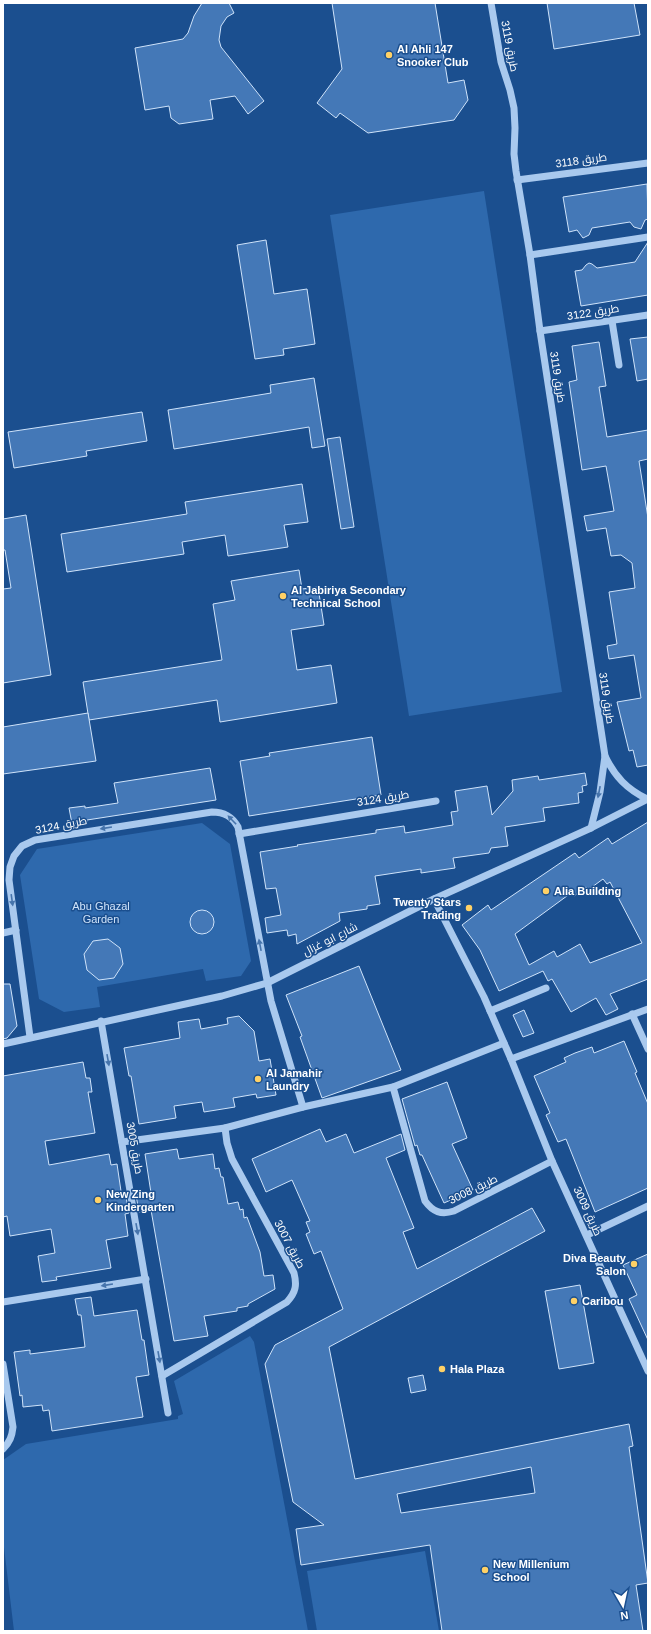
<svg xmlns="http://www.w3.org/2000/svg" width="651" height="1634" font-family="Arial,Cairo,sans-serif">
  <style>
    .green { fill: #2e69ad }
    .building { fill: #4478b7; stroke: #cfe3fa; fill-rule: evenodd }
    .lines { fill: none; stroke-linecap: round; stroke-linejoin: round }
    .minor { stroke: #a9c9ee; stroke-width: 7 }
    .oneway { fill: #4674ac }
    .poi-dot { fill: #ffd166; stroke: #1b4f8f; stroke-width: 1.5 }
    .labels { text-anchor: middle; stroke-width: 3; stroke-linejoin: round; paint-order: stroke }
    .street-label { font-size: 11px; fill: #fff; stroke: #1b4f8f }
    .poi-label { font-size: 11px; font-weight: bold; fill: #fff; stroke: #1b4f8f; text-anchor: start }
    .park-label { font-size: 11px; fill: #cfe3fa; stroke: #1b4f8f }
  </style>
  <rect width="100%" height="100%" fill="#1b4f8f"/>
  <g class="green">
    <polygon points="484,191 562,692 409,716 330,215"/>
    <polygon points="202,823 230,844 251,961 241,976 206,981 203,969 97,987 100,1007 64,1012 39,999 20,875 37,849"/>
    <polygon points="250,1336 254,1342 308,1631 14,1631 3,1539 3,1460 26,1444 178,1419 178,1416 183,1414 174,1381"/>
    <polygon points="425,1551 439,1631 317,1631 307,1571"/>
  </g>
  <g class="building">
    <polygon points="202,3 229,3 234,13 227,17 221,26 219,40 221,47 264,101 248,114 235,96 210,100 213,119 179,124 171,118 169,106 145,110 135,48 183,39 188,33 194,16"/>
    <polygon points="332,3 435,3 448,83 464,80 468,100 454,120 368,133 340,113 336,118 317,103 342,69"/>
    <polygon points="547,3 634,3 640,35 554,49"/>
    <polygon points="647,184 648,219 645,220 641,229 634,227 630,222 592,228 589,235 583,238 577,230 569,232 563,197"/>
    <polygon points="266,240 274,294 307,289 315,344 283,349 284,355 255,359 237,245"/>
    <polygon points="648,242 648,295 581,306 575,271 582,270 586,265 589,263 592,264 597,268 635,262"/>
    <polygon points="648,337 648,379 637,381 630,339"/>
    <polygon points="599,342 606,386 599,387 607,437 648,430 648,459 639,461 648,518 648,765 637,767 633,750 629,751 617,702 641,698 634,655 609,659 607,646 617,644 609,592 635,588 632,563 621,555 611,556 606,528 587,531 584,516 614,511 606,466 582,470 569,382 577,380 572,346"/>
    <polygon points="314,378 325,446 312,448 309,427 174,449 168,410 271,393 270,385"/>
    <polygon points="142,412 147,441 86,451 87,456 14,468 8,432"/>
    <polygon points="340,437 354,527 341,529 327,439"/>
    <polygon points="302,484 308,522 284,525 288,547 228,556 225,535 182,542 184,554 67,572 61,534 187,514 185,502"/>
    <polygon points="26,515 51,675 3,683 3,589 11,588 5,550 3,550 3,519"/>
    <polygon points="299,570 302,589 318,587 324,625 291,630 297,670 331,665 337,703 220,722 217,700 89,720 83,682 222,660 213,604 235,600 231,581"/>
    <polygon points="88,713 96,761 3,774 3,727"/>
    <polygon points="372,737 381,795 249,816 240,761 270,756 269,753"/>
    <polygon points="210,768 216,800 87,820 87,822 72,824 69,808 85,806 85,808 118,803 114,783"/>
    <polygon points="585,773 587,785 582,786 583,792 578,793 579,803 543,808 545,821 505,827 508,846 491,848 489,853 453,858 455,868 421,873 421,869 375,876 380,904 367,906 367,909 339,913 340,921 297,944 296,934 288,936 287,930 267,933 265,918 281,915 276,888 266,889 260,852 298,846 297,845 376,833 376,830 404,826 405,833 453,825 451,812 458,811 455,791 487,786 492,815 513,791 512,780 538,776 539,780"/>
    <path d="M648 822V979L610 994 618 1009 606 1015 596 998 571 1012 552 979 548 981 543 971 499 991 480 950 462 925 488 905 491 910 575 853 579 858 608 838 612 844ZM603 879 607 884 610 882 642 943 590 963 580 944 557 957 554 951 529 965 515 934 571 893 574 896 586 887 588 890Z"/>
    <circle cx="202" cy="922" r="12"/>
    <polygon points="108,939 120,948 123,964 114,978 99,980 87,970 84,954 93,941"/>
    <polygon points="359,966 401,1070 322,1098 300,1037 302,1036 286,995"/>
    <polygon points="3,984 10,984 17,1026 7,1038 3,1039"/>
    <polygon points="524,1010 534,1033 523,1037 513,1015"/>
    <polygon points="239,1016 254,1031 259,1061 270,1059 276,1095 257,1098 256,1094 233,1098 235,1107 204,1112 202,1102 174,1106 176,1118 139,1124 131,1076 129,1076 124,1048 180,1038 178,1022 199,1019 201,1029 228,1024 227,1018"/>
    <polygon points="624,1041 637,1072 635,1073 648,1104 648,1188 595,1212 566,1139 558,1142 546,1115 550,1113 534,1076 566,1062 564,1058 575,1053 592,1047 594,1053"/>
    <polygon points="83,1062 86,1078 90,1078 92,1092 88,1092 95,1133 45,1141 49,1165 109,1154 111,1165 117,1164 122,1198 126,1197 129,1213 125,1214 128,1236 106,1240 111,1268 56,1277 57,1280 42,1282 38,1256 55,1253 51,1229 10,1236 7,1216 3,1217 3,1076"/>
    <polygon points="447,1082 467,1138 452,1144 473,1190 444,1203 422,1155 420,1155 417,1145 415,1146 402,1099"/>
    <path d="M320 1129 326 1142 346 1134 354 1153 401 1134 405 1150 386 1158 414 1228 403 1232 417 1269 532 1208 545 1231 329 1347 355 1479 629 1424 633 1446 629 1447 648 1583 636 1585 643 1631H442L430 1545 301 1565 296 1529 324 1525 293 1502 265 1364 275 1345 343 1309 321 1251 314 1254 306 1234 310 1232 306 1222 310 1221 292 1180 266 1192 252 1159ZM531 1467 535 1493 401 1513 397 1494Z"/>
    <polygon points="177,1149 179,1159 213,1154 215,1169 219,1168 221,1177 223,1177 228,1204 238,1202 240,1210 243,1209 244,1218 247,1217 260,1252 264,1276 273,1275 275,1289 248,1304 248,1306 237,1308 237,1311 204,1316 208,1336 174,1341 151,1210 139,1212 136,1195 151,1193 145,1154"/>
    <polygon points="648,1254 648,1340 629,1299 637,1295 623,1265"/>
    <polygon points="580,1285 594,1363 559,1369 545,1291"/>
    <polygon points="91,1297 94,1316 137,1310 142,1340 144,1340 149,1375 136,1377 143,1417 52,1431 49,1410 43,1411 42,1405 23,1407 22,1395 20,1396 14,1352 30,1350 30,1354 85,1347 81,1315 78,1315 75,1299"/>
    <polygon points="423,1375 426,1390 411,1393 408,1378"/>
  </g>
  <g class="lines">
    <g class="minor">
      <polyline points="491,3 501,62 510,90 514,108 515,128 514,154 516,171 530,255 540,331 605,756 600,792 591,828"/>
      <polyline points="517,180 648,163"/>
      <polyline points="530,255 648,237"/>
      <polyline points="612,321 619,365"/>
      <polyline points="540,331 648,315"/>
      <path d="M605 756C615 777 627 789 647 799"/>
      <polyline points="239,834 436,801"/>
      <polyline points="434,899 484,997 511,1059 552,1161 648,1371"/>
      <polyline points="3,933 16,930"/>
      <polyline points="490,1011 546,988"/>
      <polyline points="632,1014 648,1049"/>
      <polyline points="101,1021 168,1413"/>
      <path d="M30 1037 9 880 10 867 14 856 22 846 35 840 212 812C224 812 232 816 238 827L271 1001 303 1107"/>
      <polyline points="3,1044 222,996 267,983 434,899 591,828 648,799"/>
      <polyline points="511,1059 648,1009"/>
      <path d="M393 1087 425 1201C433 1212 441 1215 454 1211L552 1161"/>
      <polyline points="122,1142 225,1128 303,1107 393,1087 504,1043"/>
      <polyline points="587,1235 648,1206"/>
      <polyline points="3,1302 146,1279"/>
      <path d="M3 1364 13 1427C12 1436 10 1442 3 1449"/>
      <path d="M162 1376 287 1302C296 1292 297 1285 294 1273L232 1159 227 1143 225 1128"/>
    </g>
  </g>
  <defs><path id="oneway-solid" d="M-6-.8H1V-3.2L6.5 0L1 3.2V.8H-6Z"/></defs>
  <g class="oneway">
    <use href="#oneway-solid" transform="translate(599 792) rotate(101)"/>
    <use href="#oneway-solid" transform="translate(232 820) rotate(-134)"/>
    <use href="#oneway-solid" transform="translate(106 828) rotate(171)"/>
    <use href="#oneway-solid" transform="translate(12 900) rotate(82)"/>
    <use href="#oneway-solid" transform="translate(260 945) rotate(-101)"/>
    <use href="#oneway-solid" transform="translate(108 1060) rotate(80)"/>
    <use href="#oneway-solid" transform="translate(137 1229) rotate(80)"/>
    <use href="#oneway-solid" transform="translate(107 1285) rotate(171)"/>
    <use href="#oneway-solid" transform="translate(159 1357) rotate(80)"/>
  </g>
  <g class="poi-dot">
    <circle cx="389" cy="55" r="4"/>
    <circle cx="283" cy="596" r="4"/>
    <circle cx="546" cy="891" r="4"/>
    <circle cx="469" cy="908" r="4"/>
    <circle cx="258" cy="1079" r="4"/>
    <circle cx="98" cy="1200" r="4"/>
    <circle cx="634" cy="1264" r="4"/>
    <circle cx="574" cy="1301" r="4"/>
    <circle cx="442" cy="1369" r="4"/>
    <circle cx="485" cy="1570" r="4"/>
  </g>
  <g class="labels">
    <g class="street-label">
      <text transform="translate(510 46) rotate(79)" y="4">طريق 3119</text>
      <text transform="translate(581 160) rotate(-8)" y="4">طريق 3118</text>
      <text transform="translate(593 312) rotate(-9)" y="4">طريق 3122</text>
      <text transform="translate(558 377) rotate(81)" y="4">طريق 3119</text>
      <text transform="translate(607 698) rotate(81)" y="4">طريق 3119</text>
      <text transform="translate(383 798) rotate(-9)" y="4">طريق 3124</text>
      <text transform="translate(61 825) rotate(-11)" y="4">طريق 3124</text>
      <text transform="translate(330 939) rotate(-27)" y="4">شارع ابو غزال</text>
      <text transform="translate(135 1148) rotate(80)" y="4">طريق 3005</text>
      <text transform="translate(473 1189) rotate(-26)" y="4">طريق 3008</text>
      <text transform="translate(588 1211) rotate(65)" y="4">طريق 3009</text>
      <text transform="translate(290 1244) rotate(62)" y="4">طريق 3007</text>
    </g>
    <g class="poi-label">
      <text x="397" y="53">Al Ahli 147<tspan x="397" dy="13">Snooker Club</tspan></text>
      <text x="291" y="594">Al Jabiriya Secondary<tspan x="291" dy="13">Technical School</tspan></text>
      <text x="554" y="895">Alia Building</text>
      <text x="461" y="906" text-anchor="end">Twenty Stars<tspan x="461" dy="13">Trading</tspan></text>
      <text x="266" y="1077">Al Jamahir<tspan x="266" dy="13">Laundry</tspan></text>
      <text x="106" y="1198">New Zing<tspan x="106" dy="13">Kindergarten</tspan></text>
      <text x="626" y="1262" text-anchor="end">Diva Beauty<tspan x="626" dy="13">Salon</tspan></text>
      <text x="582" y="1305">Caribou</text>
      <text x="450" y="1373">Hala Plaza</text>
      <text x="493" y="1568">New Millenium<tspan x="493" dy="13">School</tspan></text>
    </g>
    <g class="park-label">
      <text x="101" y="910">Abu Ghazal<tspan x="101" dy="13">Garden</tspan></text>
    </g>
  </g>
  <rect width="651" height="1634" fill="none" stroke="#ffffff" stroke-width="8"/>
  <g transform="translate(623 1606) rotate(171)" stroke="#1b4f8f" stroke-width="3" paint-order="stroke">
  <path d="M0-3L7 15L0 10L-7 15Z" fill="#ffffff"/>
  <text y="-6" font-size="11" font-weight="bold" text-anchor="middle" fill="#ffffff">N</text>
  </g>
</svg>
